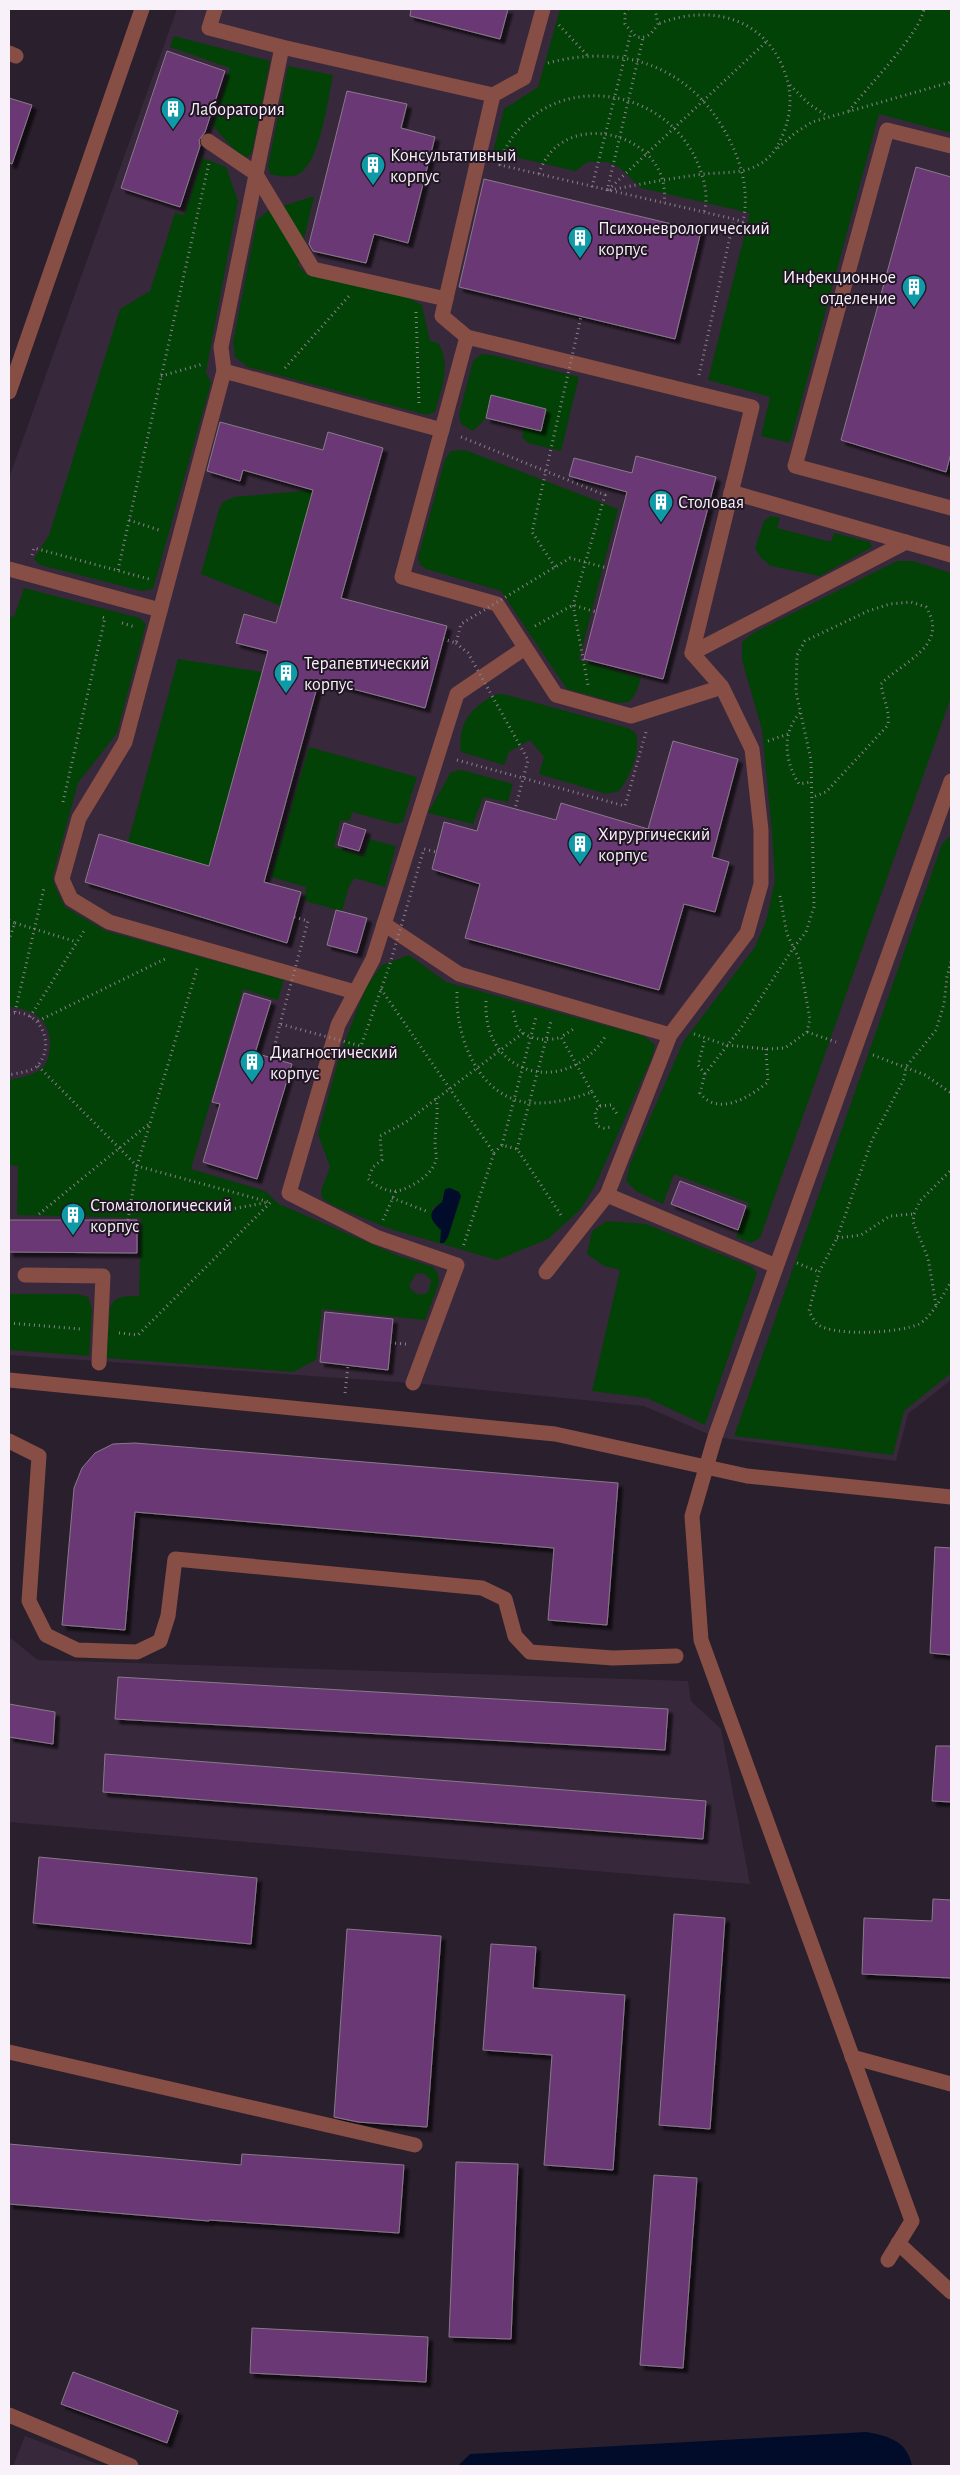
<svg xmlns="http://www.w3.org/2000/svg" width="960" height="2475" font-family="'Alegreya Sans',sans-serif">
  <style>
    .built { fill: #38283b }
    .green { fill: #034206; fill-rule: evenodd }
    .water { fill: #000c29 }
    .building { fill: #6b3774; stroke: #887a8a; filter: url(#shadow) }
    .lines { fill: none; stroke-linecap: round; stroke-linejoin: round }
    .path { stroke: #8a818c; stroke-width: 3; stroke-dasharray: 1 4; stroke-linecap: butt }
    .minor { stroke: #864e45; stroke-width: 15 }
    .path-bridge { stroke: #8a818c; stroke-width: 3; stroke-dasharray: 1 4; stroke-linecap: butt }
    .labels { text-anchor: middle; stroke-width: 4; stroke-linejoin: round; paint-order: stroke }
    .poi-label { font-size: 18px; fill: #f9f1fa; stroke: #211623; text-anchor: start }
  </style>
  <defs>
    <filter id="shadow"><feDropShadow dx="4.5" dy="4.5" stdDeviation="1" flood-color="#0009"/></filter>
  </defs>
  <rect width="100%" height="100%" fill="#2a1f2d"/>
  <g class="built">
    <polygon points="177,9 951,9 951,1380 908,1414 896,1461 715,1437 644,1406 413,1383 9,1355 9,478"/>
    <polygon points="9,1637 38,1660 688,1681 691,1701 721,1729 750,1884 9,1822"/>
    <polygon points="25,2436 103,2466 13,2466"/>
  </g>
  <g class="green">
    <polygon points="560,9 951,9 951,133 879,114 790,443 761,436 770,397 708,380 750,213 641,188 620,168 607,162 588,162 575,171 493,152 504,109 538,87"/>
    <polygon points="174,36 270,61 252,152 248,157 239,155 213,126 230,68 170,47"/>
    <path d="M288 66 333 75C328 98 320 166 297 175 287 178 279 176 270 174L268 166Z"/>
    <polygon points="203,158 226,167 238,201 206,372 211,383 153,589 142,591 40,565 34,559 49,535 120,309 150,291 175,213 184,215"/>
    <path d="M314 196 298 265 307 275 406 297 422 305 430 341 438 343C452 364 441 389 435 412L427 415 248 367 235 357 233 342 257 220 268 211Z"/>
    <polygon points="481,354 492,355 579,377 561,451 528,443 522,437 524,427 486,418 473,431 461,424 459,415 473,361"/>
    <polygon points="465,450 618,509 579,660 641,678 636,693 629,702 618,703 567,689 501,591 426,569 420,565 418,558 445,459 451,451"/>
    <polygon points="313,490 281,606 201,574 219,509 223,502 234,497"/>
    <polygon points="771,516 780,518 777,528 831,542 834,533 870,542 872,547 820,576 771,566 761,558 755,548 764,521"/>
    <polygon points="897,561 913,561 951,573 951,697 760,1238 751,1243 736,1237 749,1203 674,1174 663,1204 636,1191 626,1181 630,1164 683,1042 755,947 766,921 775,881 772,833 762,730 742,660 742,642 753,633"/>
    <path d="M24 588 140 618 146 624 117 733 78 783 53 875 54 884 65 907 106 931 284 980 278 1000 243 989 191 1169 265 1191 279 1204 399 1256 433 1267 438 1274 439 1283 425 1320 322 1309 316 1360 293 1372 106 1358 110 1308C115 1294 126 1297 139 1296L141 1218 17 1215 18 1166 9 1165V1080C21 1077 35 1076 44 1066 48 1062 49 1053 50 1047 51 1020 34 1009 9 1007V616L14 617ZM423 1273 431 1280 428 1292C421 1297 412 1294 409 1285L416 1274Z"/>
    <polygon points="178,659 262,672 209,866 128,842"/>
    <path d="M497 694H503L628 728 636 733C641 751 630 777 619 791L606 794 539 774 544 757 530 740 509 752 504 765 461 752C457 723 472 706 497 694Z"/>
    <polygon points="309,747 417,777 403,822 396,824 352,812 350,820 340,821 334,847 364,856 369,839 396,846 385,887 355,878 349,886 342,911 305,901 306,887 271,877"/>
    <polygon points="462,770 513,784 508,802 483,797 473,824 428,813 451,772"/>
    <polygon points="950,836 951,1373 904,1411 893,1455 734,1436 942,844"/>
    <path d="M409 955 446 982 644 1036 655 1045 652 1057 595 1186 580 1210 548 1239 497 1260 390 1229 332 1205 322 1198 321 1191 330 1167 318 1134 340 1054 366 987 382 965ZM442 1195 454 1218 448 1237 441 1243V1230L432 1209 442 1202Z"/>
    <polygon points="607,1221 646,1224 752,1267 757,1273 705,1425 647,1398 592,1391 620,1270 604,1266 587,1254 592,1231"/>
    <polygon points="9,1294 77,1294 88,1297 92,1309 89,1356 9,1350"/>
  </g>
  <g class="water">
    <path d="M450 1188 459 1192 461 1196 448 1237 444 1243H440L441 1230C428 1218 428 1212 442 1202L445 1189Z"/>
    <path d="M866 2432C889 2436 907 2441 912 2466H458L470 2454Z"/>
  </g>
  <g class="building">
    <polygon points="411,9 508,9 500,39 410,16"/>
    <polygon points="167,51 225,71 205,132 199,140 200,146 180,207 121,188"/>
    <polygon points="347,91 407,104 401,128 435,137 408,243 374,234 366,263 313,251 309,244"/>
    <polygon points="9,98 32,105 12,164 9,163"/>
    <polygon points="916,167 951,177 951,453 946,472 841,440"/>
    <polygon points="484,179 701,231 675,339 459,287"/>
    <polygon points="491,395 546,409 541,431 486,418"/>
    <polygon points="220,422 323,450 328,432 383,448 341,598 447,626 425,708 319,680 264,882 301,892 287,943 85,882 99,834 209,866 268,651 236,643 244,614 276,623 313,490 243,470 240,481 207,471"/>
    <polygon points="636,456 716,477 663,679 584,659 627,492 569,476 574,458 632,473"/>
    <polygon points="673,741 738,759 712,857 729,862 715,912 684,904 659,990 465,938 480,884 432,869 444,822 477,831 486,801 556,820 561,803 648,829"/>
    <polygon points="344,823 366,830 359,851 338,845"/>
    <polygon points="336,910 367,918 357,953 327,945"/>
    <polygon points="244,993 271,1001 255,1053 292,1064 257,1179 203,1162 220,1104 212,1102"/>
    <polygon points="680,1181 746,1206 738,1230 671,1204"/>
    <polygon points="9,1220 137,1220 137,1253 9,1252"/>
    <polygon points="325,1312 393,1319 388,1370 320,1362"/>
    <polygon points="135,1443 618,1483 607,1625 548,1620 554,1548 135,1512 125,1630 62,1625 74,1488 82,1468 95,1453 113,1444"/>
    <polygon points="935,1547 951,1548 951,1655 930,1653"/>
    <polygon points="118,1677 668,1709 665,1750 115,1719"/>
    <polygon points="9,1704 55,1712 53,1744 9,1737"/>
    <polygon points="936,1746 951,1746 951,1802 932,1801"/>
    <polygon points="105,1754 706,1801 703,1839 103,1792"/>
    <polygon points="39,1857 257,1878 251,1944 33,1923"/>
    <polygon points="933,1899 951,1900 951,1978 862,1974 864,1918 932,1921"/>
    <polygon points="674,1914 725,1918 710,2129 659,2125"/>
    <polygon points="347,1929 441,1936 427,2127 358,2122 334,2117"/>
    <polygon points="491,1944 536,1947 533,1988 625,1995 613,2170 544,2165 552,2055 483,2050"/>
    <polygon points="9,2144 241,2165 242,2154 404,2165 399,2233 209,2220 209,2221 9,2204"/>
    <polygon points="456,2162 518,2164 511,2339 449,2337"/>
    <polygon points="654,2175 697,2178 683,2368 640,2365"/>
    <polygon points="252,2328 428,2337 426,2382 250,2373"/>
    <polygon points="73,2372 178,2411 167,2443 61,2404"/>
  </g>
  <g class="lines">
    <g class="path">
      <path d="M628 9 625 14V24L636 37C648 39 652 33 658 24L655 9"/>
      <polyline points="559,25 587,55"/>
      <path d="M548 63C626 42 695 69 730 141 743 167 749 194 743 222L734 219"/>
      <polyline points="790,85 809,104 827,116"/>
      <path d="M849 111C867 87 920 34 924 9"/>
      <polyline points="778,148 795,133 812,122 951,82"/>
      <path d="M539 174C560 104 673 132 664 203"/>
      <polyline points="592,187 631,32"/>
      <polyline points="608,190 767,41"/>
      <path d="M610 190C641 184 672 178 704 174 720 172 741 174 756 166 771 159 778 147 784 132 792 110 792 91 784 70 763 16 708 4 658 24"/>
      <polyline points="607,191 643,38"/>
      <polyline points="416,312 419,403"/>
      <polyline points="285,368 349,296"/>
      <path d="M699 375 734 219 500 165C502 159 504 150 508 144 554 69 666 86 698 164 704 178 709 197 704 212"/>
      <polyline points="161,376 203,364"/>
      <polyline points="461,437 605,495 573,605 588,685"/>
      <polyline points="129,520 162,531"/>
      <polyline points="32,555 34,548 149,579"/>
      <polyline points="118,570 209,163"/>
      <polyline points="122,623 135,627"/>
      <polyline points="535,626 573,605 596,612"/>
      <path d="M800 713C781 733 785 762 799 784L811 782"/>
      <polyline points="768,741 788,734"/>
      <polyline points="457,760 625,806 646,732"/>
      <polyline points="63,802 105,618 102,617"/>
      <polyline points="9,920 15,923 9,939"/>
      <polyline points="15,923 77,942"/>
      <path d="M951 962 947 977 944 1004 936 1030 906 1067 904 1079 872 1140 837 1238 819 1272 809 1311C811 1315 814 1321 817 1324 834 1337 900 1333 919 1324 931 1318 944 1293 951 1282"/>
      <polyline points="381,989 494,1153 463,1247"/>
      <path d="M457 992C455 1037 479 1099 531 1103 553 1104 572 1099 592 1092L561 1037 575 1028"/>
      <path d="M486 1001C482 1076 566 1098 605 1037"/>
      <path d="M513 1011C515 1016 515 1022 517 1026 525 1040 548 1042 561 1037"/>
      <polyline points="15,1012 44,888"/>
      <path d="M9 1014C38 1006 57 1043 38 1065 32 1072 17 1073 9 1075"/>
      <polyline points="30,1017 84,931"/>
      <polyline points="38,1021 165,959"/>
      <polyline points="807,1032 836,1042"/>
      <polyline points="694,1034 726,1045 766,1049 785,1048 807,1032 810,1019 799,959 787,934 780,896"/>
      <path d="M766 1049 768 1082C750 1097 718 1117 700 1093L705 1074 741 1028 794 947 806 932 814 907 811 760 796 692 797 655 805 641 868 611 890 604 911 602 926 607C950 646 903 661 881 684 883 699 890 710 888 725L826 792 813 797"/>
      <polyline points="873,1055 925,1075 951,1093"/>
      <polyline points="38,1066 137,1166 269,1202"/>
      <polyline points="705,1074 698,1065 705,1039"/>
      <polyline points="592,1092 600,1106 595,1111 597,1126 604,1128 612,1127"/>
      <path d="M436 1098C439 1114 435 1128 435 1144 435 1150 438 1158 435 1163 430 1176 410 1189 396 1191 386 1192 375 1185 368 1179L373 1167 382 1160 380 1136 406 1122 523 1033"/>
      <polyline points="600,1106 611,1105 617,1114"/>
      <polyline points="502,1145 536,1017"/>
      <polyline points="517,1149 551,1021"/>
      <polyline points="494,1153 502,1145 517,1149 563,1218"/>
      <polyline points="392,1198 426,1211"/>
      <polyline points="130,1209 232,1209 269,1202"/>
      <polyline points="39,1214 150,1123"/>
      <polyline points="128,1220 137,1166 198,966"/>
      <polyline points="383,1220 396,1191"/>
      <polyline points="837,1238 861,1235 890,1216 914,1214"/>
      <polyline points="797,1263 819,1272"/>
      <polyline points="936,1305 928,1258 913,1222 914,1214 920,1201 951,1170"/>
      <polyline points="9,1323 81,1329"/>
      <polyline points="119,1333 138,1335 272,1201"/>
      <polyline points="390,1343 407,1344"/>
      <polyline points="345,1393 348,1366"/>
    </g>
    <g class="minor">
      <polyline points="215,9 209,28 282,47 493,95 524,78 543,9"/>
      <polyline points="9,53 16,56"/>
      <polyline points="208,141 255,173 313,269 446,299"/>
      <polyline points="951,146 887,130 795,466 951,508"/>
      <polyline points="467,337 442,316 493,95"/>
      <polyline points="224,371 221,347 282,47"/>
      <polyline points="9,392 142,9"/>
      <polyline points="731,492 951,555"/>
      <polyline points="9,569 160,610"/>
      <polyline points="692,653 906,542"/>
      <polyline points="384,924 459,974 670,1035"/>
      <polyline points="355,992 109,922 71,899 62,879 79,818 125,742 224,371 442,430"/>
      <polyline points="607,1195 670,1035 747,933 761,884 761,830 752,749 722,687 631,716 556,695 497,604 402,577 467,337 752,407 692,653 722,687"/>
      <polyline points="546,1272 607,1195 776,1266"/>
      <polyline points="25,1275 103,1276 99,1363"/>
      <polyline points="9,1380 555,1434 747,1476 951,1497"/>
      <polyline points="413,1383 457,1265 376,1237 289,1193 338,1025 373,959 457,694 525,648"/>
      <polyline points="9,1441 39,1456 29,1601 46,1635 77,1650 137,1652 160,1641 168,1616 175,1559 482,1588 505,1599 515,1636 530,1652 613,1658 676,1656"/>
      <polyline points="9,2052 415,2145"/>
      <polyline points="852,2057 951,2084"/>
      <polyline points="898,2243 951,2292"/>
      <polyline points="888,2260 912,2221 701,1640 692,1516 715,1437 951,781"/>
      <polyline points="9,2415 131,2466"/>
    </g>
    <g class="path-bridge">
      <polyline points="555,567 532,532 581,317"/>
      <polyline points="443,639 456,643 461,624 570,558 607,568"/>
      <polyline points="456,643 468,653 528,760 515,809"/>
      <polyline points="280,1024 308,921 294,917"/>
      <polyline points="272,1057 280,1024 361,1046 389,967 424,849 436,852"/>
    </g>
  </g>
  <defs>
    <symbol id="building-pin" viewBox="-11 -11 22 30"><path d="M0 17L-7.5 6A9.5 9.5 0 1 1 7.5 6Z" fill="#0f9aa8" stroke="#211623"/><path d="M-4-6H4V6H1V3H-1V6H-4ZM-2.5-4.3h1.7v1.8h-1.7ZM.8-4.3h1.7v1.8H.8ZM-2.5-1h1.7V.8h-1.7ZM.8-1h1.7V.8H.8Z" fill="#fff"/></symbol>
  </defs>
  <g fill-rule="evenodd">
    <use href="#building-pin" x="159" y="95" width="28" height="38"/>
    <use href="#building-pin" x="359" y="151" width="28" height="38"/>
    <use href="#building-pin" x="566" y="224" width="28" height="38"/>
    <use href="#building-pin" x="900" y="273" width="28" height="38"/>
    <use href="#building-pin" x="647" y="488" width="28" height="38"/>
    <use href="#building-pin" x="272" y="659" width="28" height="38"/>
    <use href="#building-pin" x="566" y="830" width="28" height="38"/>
    <use href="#building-pin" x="238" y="1048" width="28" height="38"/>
    <use href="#building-pin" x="59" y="1201" width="28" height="38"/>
  </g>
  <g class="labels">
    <g class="poi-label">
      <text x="190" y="115">Лаборатория</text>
      <text x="390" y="161">Консультативный<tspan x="390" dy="21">корпус</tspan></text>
      <text x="598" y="234">Психоневрологический<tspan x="598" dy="21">корпус</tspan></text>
      <text x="896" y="283" text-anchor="end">Инфекционное<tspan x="896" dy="21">отделение</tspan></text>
      <text x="678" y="508">Столовая</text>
      <text x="304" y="669">Терапевтический<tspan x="304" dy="21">корпус</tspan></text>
      <text x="598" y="840">Хирургический<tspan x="598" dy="21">корпус</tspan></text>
      <text x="270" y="1058">Диагностический<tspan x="270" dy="21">корпус</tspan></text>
      <text x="90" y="1211">Стоматологический<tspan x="90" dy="21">корпус</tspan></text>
    </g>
  </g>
  <rect width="960" height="2475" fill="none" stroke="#f9f1fa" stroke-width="20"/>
</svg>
